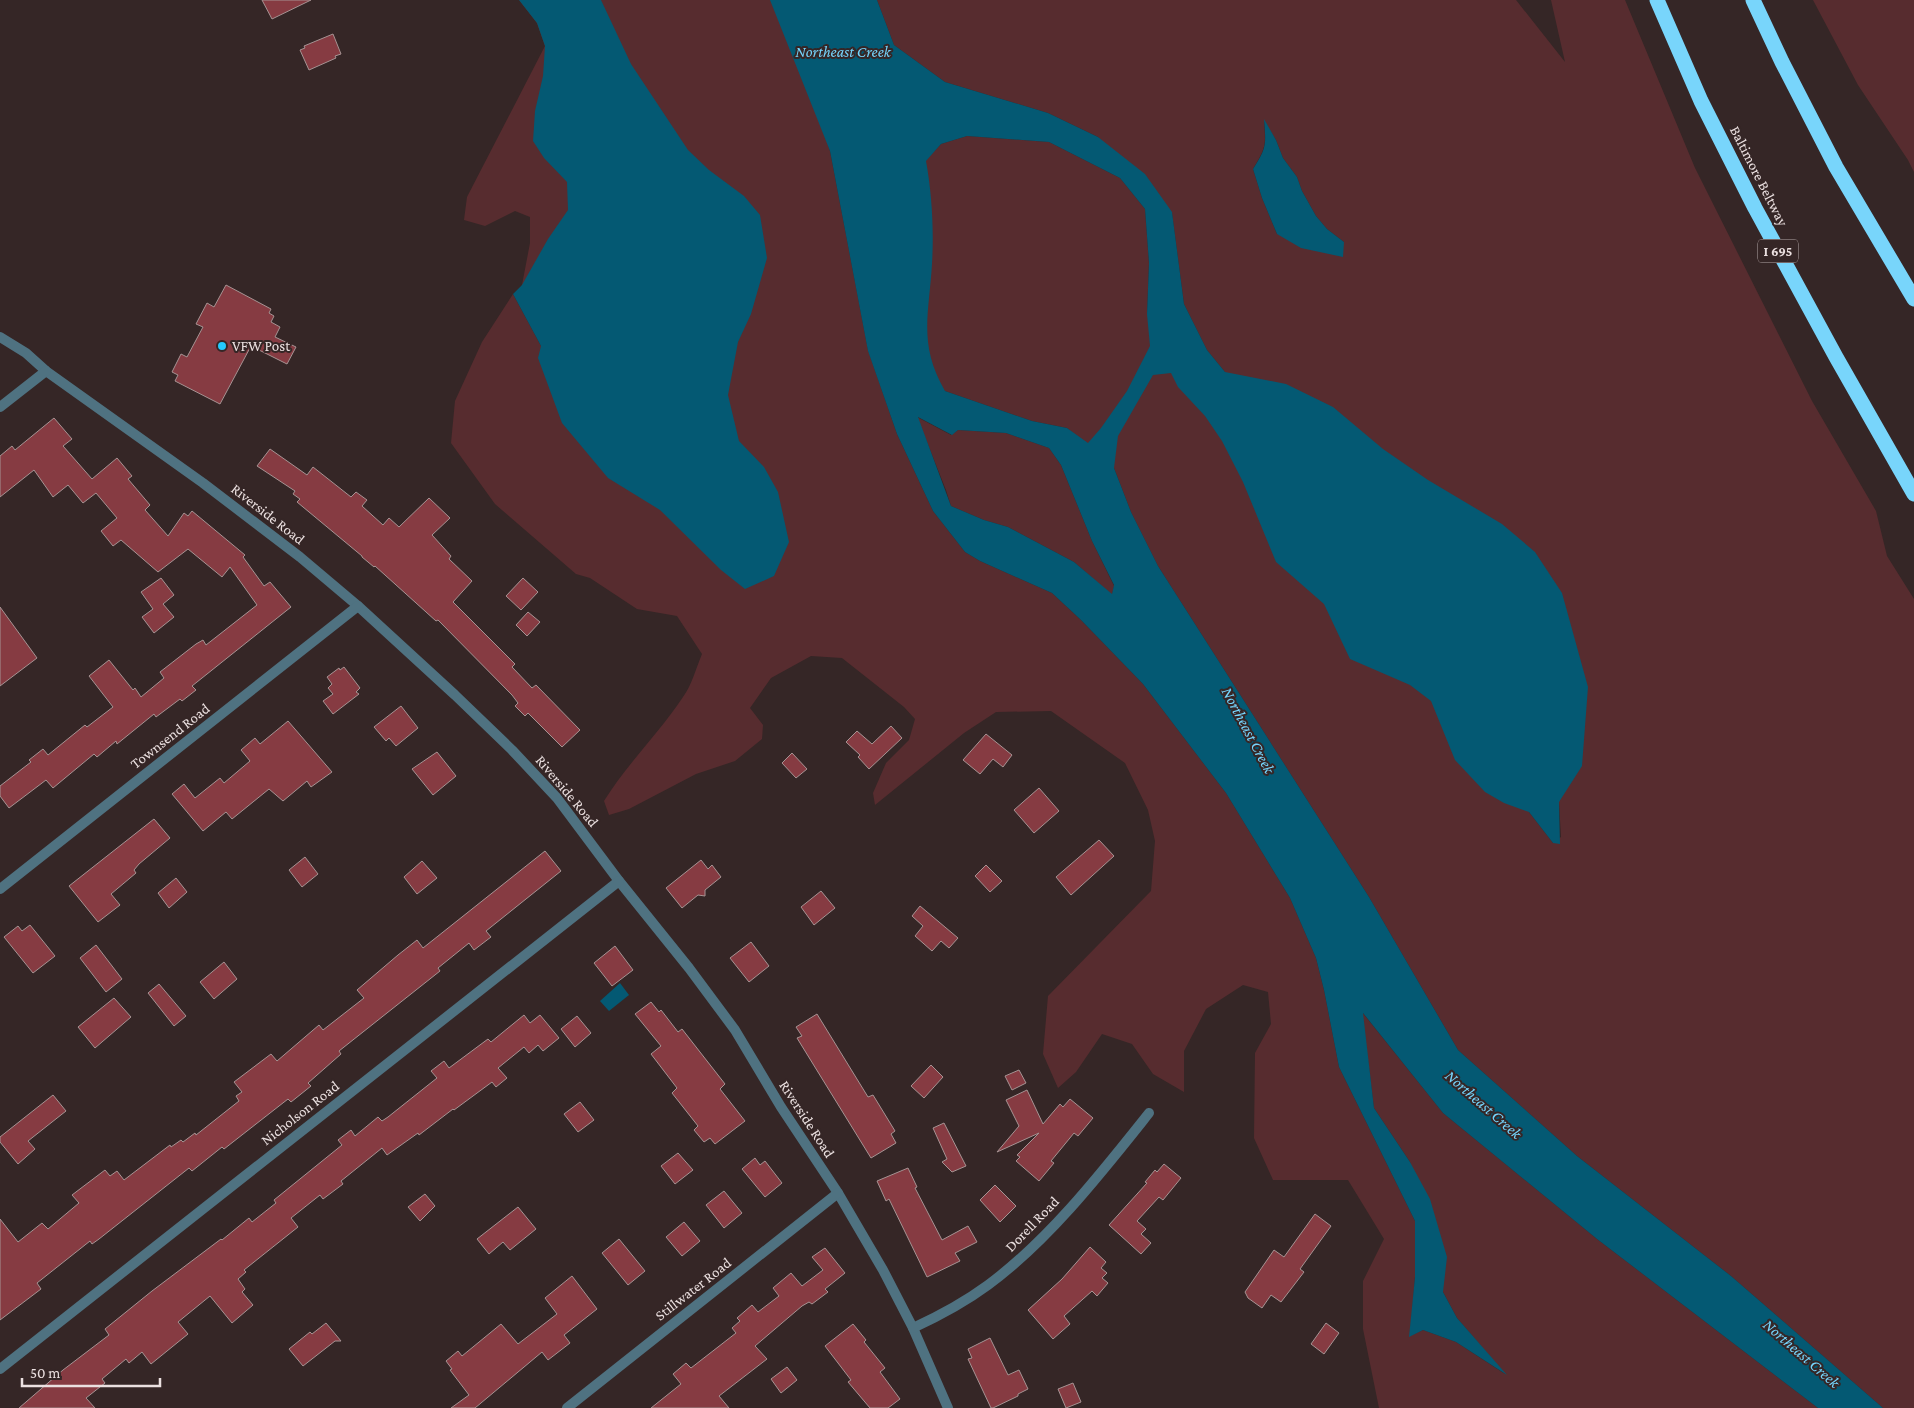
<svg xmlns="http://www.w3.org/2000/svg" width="1914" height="1408" font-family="'Crimson Pro',serif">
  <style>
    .green { fill: #572c2f; fill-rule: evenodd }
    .water { fill: #045973; fill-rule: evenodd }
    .building { fill: #863b42; stroke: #a69393 }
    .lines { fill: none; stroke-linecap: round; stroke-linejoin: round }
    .street { stroke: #4f7281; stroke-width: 10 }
    .highway { stroke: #78d5fb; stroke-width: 15 }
    .poi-dot { fill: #24c9fe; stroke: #352626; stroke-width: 2 }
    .labels { text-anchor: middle; stroke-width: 4; stroke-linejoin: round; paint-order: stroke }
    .shield { fill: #352626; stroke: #b4a8a8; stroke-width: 1 }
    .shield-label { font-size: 14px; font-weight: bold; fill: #ebe0e0 }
    .street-label { font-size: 15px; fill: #ebe0e0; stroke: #352626 }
    .poi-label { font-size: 15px; fill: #ebe0e0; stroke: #352626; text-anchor: start }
    .water-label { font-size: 16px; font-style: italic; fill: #75d5fc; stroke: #352626 }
  </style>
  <rect width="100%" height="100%" fill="#352626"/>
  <g class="green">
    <path d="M519 0H820L825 135 830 151 868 350 897 434 933 511 965 552 980 561 1052 593 1081 620 1143 684 1226 793 1290 898 1316 958 1324 990 1339 1067 1415 1221V1277L1410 1336 1423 1330 1456 1342 1505 1374 1457 1318 1443 1292 1410 1162 1374 1108 1362 1012 1443 1113 1597 1239 1818 1408H1379L1363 1329V1281L1384 1239 1348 1180H1273L1254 1138 1255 1053 1271 1024 1268 992 1243 985 1206 1009 1184 1051V1092L1153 1074 1132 1044 1102 1034 1076 1072 1058 1088 1043 1054 1048 996 1151 891 1155 841 1148 810 1125 763 1051 711 996 712 964 733 875 805 873 793 886 763 909 740 915 719 904 707 842 658 811 656 771 678 750 708 763 725 762 739 735 761 696 774 629 809 609 815 604 801C627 764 659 733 683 697 692 685 696 668 702 654L677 616 637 609 590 578 576 574 495 504 451 443 455 401 482 342 513 294 541 346 562 343 522 285 530 243V217L515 211 485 226 464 220 467 197 545 46 537 23Z"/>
    <path d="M877 0H1516L1565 62 1551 0H1625L1695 168 1812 401 1876 511 1887 556 1914 599V1408H1883L1731 1276 1577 1156 1458 1050 1369 897 1158 566 1131 512 1114 468 1067 428 1032 421 945 391 920 374 898 97 926 160 941 144 967 136 1049 142 1120 178 1145 209 1149 263 1147 314 1225 372 1207 350 1184 304 1172 213 1098 137 1048 113 945 82 894 45ZM1264 121 1276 140 1283 158 1297 177 1302 191 1316 216 1327 229 1344 242 1277 234 1262 198 1253 169C1266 147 1266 146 1264 121ZM1559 802 1561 837 1553 843 1529 812Z"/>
    <polygon points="1813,0 1914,0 1914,172 1908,160 1858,85"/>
    <polygon points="917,417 951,435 958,430 1006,433 1049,448 1061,465 1092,541 1114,586 1112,595 1074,562 1008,527 984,520 951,506 946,490"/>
  </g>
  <g class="water">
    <polygon points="519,0 601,0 631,64 688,150 709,170 744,196 760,215 767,258 751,314 738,342 728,395 739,441 764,467 778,492 789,542 774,576 745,589 721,570 660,510 608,478 562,423 538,358 541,346 513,294 522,285 548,239 568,210 567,182 544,158 533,141 535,111 543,76 545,46 537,23"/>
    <path d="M770 0H877L894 45 945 82 1048 113 1098 137 1145 174 1172 212 1184 304 1207 350 1225 372 1286 384 1333 407 1383 449 1428 480 1502 524 1535 552 1562 593 1588 687 1582 766 1559 802 1560 844 1553 843 1529 812 1504 803 1485 792 1455 760 1431 701 1410 685 1350 659 1324 604 1276 562 1243 482 1222 441 1205 416 1178 387 1171 373 1153 375 1118 436 1114 468 1131 512 1158 566 1369 897 1458 1050 1577 1156 1731 1276 1883 1408H1818L1597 1239 1443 1113 1363 1013 1374 1108 1410 1162 1430 1199 1447 1257 1443 1292 1457 1318 1507 1375 1456 1342 1423 1330 1409 1337 1415 1277V1221L1339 1067 1324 990 1316 958 1290 898 1226 793 1143 684 1081 620 1052 593 980 561 965 552 933 511 897 434 868 351 830 151ZM967 136 1049 142 1120 178 1145 209 1149 263 1147 314 1150 346 1127 391 1101 428 1088 443 1067 428 1032 421 945 391C918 344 929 315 932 264 934 230 932 194 926 161L941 144ZM918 417 952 435 958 430 1006 433 1049 448 1061 465 1092 541 1114 585 1112 594 1074 562 1008 527 984 520 951 506Z"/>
    <path d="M1264 119 1276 140 1283 158 1297 177 1302 191 1316 216 1327 229 1344 242 1343 257 1301 248 1277 234 1262 198 1253 169C1267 147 1266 145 1264 119Z"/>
    <polygon points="620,983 629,995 609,1011 600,1001"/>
  </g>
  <g class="building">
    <polygon points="262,0 311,0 272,19"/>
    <polygon points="333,34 341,54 335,56 336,58 309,70 300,50 305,48 304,46"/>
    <polygon points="226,285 271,309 269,313 274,316 271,322 280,327 275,337 296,347 287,364 251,346 220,404 175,381 178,375 172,372 181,354 187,357 203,327 196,324 207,303 214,307"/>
    <polygon points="54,418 72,439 63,446 92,479 117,458 132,476 128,479 150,505 145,510 168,536 184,513 188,516 192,511 245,555 243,557 264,586 270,582 291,607 192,686 196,690 182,701 180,699 156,717 154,714 117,744 116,741 97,757 94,754 53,788 46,780 9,808 0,796 0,786 31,762 29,760 43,749 48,755 85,725 87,727 113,707 89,676 109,660 133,690 135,688 141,697 164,678 160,672 196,644 203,640 206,645 257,605 230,567 222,577 188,549 158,572 121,540 113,546 101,531 117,518 96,493 83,503 68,485 53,497 34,470 0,497 0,456 12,446 15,450"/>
    <polygon points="270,449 307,475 313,467 351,497 356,492 367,500 362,506 383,525 389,518 399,527 429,498 450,518 432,535 451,556 449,559 472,581 453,602 515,664 512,667 532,688 536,685 580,730 562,747 528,713 525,716 515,706 518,703 512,695 438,620 436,621 375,566 374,567 362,557 362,556 297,502 300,499 293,494 295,491 257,466"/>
    <polygon points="161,578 174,595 163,604 174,617 154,633 142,617 153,609 141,592"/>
    <polygon points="523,578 538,592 521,610 506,596"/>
    <polygon points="0,607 37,658 0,686"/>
    <polygon points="528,612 540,622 527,636 516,625"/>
    <polygon points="344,667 360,688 356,692 359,694 333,714 323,701 333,694 328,688 332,684 327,677 339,668 340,670"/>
    <polygon points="401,706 418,728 396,746 389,738 386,741 374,727"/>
    <polygon points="288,721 332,772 311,787 307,781 283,801 269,789 232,819 226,812 203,831 172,794 184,784 195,798 220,778 224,783 250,761 241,750 255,738 260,744"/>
    <polygon points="891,726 902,738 869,769 858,757 860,755 846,742 857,731 872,744"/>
    <polygon points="986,734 1012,755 1003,767 993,759 980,774 963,760"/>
    <polygon points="437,752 456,776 433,795 412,769"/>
    <polygon points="792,753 807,769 796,778 782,763"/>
    <polygon points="1039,788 1059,811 1034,833 1014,810"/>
    <polygon points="154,819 170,838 139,864 134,870 136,873 111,894 120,905 98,922 69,886"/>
    <polygon points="1099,840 1114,856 1071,895 1056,877"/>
    <polygon points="545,851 561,871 486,931 491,937 474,950 469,943 438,968 440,971 339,1051 341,1054 308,1083 311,1086 291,1102 288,1099 224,1149 222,1147 192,1171 189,1168 99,1239 92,1244 90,1241 37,1283 41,1289 0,1320 0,1219 18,1242 42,1223 48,1229 79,1203 72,1195 105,1170 110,1176 117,1171 124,1180 170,1145 171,1147 181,1140 183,1142 195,1133 196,1135 239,1101 236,1096 242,1092 234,1082 271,1054 277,1061 319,1025 323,1030 364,998 357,990 398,955 417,940 423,948"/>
    <polygon points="305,857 318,874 302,887 289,870"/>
    <polygon points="701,860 708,869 712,865 721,877 705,890 705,896 698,895 682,908 666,888"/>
    <polygon points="422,861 437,878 417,894 404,877"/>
    <polygon points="986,865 1002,881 990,892 975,876"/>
    <polygon points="176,878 187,892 169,908 158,893"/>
    <polygon points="821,891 835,908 814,925 801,907"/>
    <polygon points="920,906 958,938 949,948 941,941 932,951 915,936 923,926 912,916"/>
    <polygon points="30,925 55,956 33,973 4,937 18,926 22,931"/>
    <polygon points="751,942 769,966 749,982 730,958"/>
    <polygon points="96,945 122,979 106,992 80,958"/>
    <polygon points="615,946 633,970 612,986 594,963"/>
    <polygon points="224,962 237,979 214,999 200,982"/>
    <polygon points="159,984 186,1016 174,1026 148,993"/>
    <polygon points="114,998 131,1017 95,1048 78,1027"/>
    <polygon points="651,1002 659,1012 661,1010 678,1032 682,1029 725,1084 720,1089 745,1121 715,1144 710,1138 704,1142 694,1130 698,1126 672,1093 677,1088 651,1054 661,1046 635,1014"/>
    <polygon points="817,1014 868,1097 873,1095 895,1131 891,1134 896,1143 871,1158 797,1038 802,1036 796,1027"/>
    <polygon points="524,1015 530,1023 540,1015 559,1038 543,1051 538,1045 529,1053 524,1047 498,1068 507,1078 496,1087 492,1082 454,1110 453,1109 419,1135 418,1133 387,1155 382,1148 341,1181 343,1184 323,1199 320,1195 291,1218 298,1227 244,1270 246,1272 238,1279 245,1289 242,1292 253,1305 232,1323 210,1296 178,1322 188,1334 151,1364 142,1352 129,1363 126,1359 102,1379 105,1383 86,1398 95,1408 19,1408 63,1370 109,1335 105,1329 152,1291 221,1239 222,1240 249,1218 252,1222 276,1203 274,1200 342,1145 338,1140 351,1130 355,1136 378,1117 382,1121 388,1117 437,1078 431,1071 444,1061 449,1068 488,1039 491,1042"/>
    <polygon points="577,1016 591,1033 575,1047 561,1029"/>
    <polygon points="931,1065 943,1077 924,1098 911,1086"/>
    <polygon points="1019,1070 1026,1083 1012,1090 1005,1076"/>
    <polygon points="1027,1090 1043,1124 1060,1104 1063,1107 1070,1099 1093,1118 1078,1136 1074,1133 1051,1161 1054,1163 1039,1181 1016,1161 1020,1157 1017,1155 1039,1133 997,1152 1019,1126 1006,1100"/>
    <polygon points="53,1095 66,1111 28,1141 35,1149 18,1164 0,1142 0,1137"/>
    <polygon points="580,1102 594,1120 578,1132 564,1114"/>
    <polygon points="944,1123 966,1166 952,1172 942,1162 947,1159 933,1128"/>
    <polygon points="678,1153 693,1170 675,1184 661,1166"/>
    <polygon points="755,1158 760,1165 765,1161 782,1183 765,1197 742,1169"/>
    <polygon points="1164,1164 1181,1178 1163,1200 1159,1197 1137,1221 1146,1229 1141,1234 1151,1243 1141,1254 1109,1225 1147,1183 1145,1182 1155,1170 1157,1172"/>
    <polygon points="908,1168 917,1187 915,1188 942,1240 968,1226 977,1242 955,1253 960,1261 927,1277 889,1199 886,1201 877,1181"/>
    <polygon points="995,1185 1016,1206 1000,1222 980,1200"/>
    <polygon points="724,1191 742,1213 724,1228 706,1205"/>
    <polygon points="425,1194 435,1206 420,1221 408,1207"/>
    <polygon points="518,1207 536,1229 510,1250 503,1242 489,1254 477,1239"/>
    <polygon points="1315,1214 1331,1226 1300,1269 1304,1272 1281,1302 1271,1295 1262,1308 1248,1298 1245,1292 1274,1250 1284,1257"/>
    <polygon points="684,1222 700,1241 682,1256 666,1237"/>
    <polygon points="619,1239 645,1271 628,1285 602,1253"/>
    <polygon points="1090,1247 1106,1262 1101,1268 1107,1273 1102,1278 1108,1283 1097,1296 1092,1291 1064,1316 1070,1324 1053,1339 1028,1310 1062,1279"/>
    <polygon points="825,1248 845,1273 825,1289 828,1292 812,1304 809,1302 802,1306 755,1346 767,1359 719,1396 729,1408 651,1408 681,1384 673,1374 686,1363 691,1368 736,1333 732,1328 740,1321 737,1318 752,1305 758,1312 779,1296 773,1288 791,1273 802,1286 823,1270 812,1257"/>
    <polygon points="572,1276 597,1309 564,1335 570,1343 548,1360 542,1352 475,1408 451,1408 469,1395 450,1370 452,1369 446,1361 458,1351 462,1356 501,1324 518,1344 557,1314 545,1298"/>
    <polygon points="326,1323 341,1341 335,1341 303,1366 289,1349 310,1332 312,1334"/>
    <polygon points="1326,1323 1339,1333 1324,1354 1311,1344"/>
    <polygon points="853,1324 866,1340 864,1342 885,1368 880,1372 900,1399 888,1408 870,1408 848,1382 851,1380 825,1346"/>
    <polygon points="990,1338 1008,1375 1019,1370 1028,1389 1018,1394 1018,1396 993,1408 991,1408 968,1359 972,1358 968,1349"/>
    <polygon points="787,1367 797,1380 781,1393 771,1379"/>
    <polygon points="1073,1383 1081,1402 1066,1408 1058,1389"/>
  </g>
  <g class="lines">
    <g class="street">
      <polyline points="0,337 26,353 46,371 203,483 300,557 358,606 455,695 512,750 557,798 619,881 689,968 735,1030 781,1107 838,1193 883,1270 913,1328 948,1408"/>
      <polyline points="0,407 46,371"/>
      <polyline points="0,889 358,606"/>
      <path d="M913 1328C939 1316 965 1302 988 1285 1049 1240 1102 1172 1149 1113"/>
      <polyline points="0,1369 619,881"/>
      <polyline points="567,1408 838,1193"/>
    </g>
    <g class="highway">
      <polyline points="1657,0 1701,101 1755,208 1836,357 1914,494"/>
      <polyline points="1753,0 1782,62 1836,167 1914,299"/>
    </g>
  </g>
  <circle class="poi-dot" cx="222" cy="346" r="5"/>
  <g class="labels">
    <rect class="shield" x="1758" y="239.5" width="40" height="23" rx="4"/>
    <g class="shield-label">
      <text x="1778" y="256">I 695</text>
    </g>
    <g class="street-label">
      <text transform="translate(1759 176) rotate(63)" y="5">Baltimore Beltway</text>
      <text transform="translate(268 514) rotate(38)" y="5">Riverside Road</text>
      <text transform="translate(170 736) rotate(-38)" y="5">Townsend Road</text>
      <text transform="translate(567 791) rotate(50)" y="5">Riverside Road</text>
      <text transform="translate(300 1113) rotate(-38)" y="5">Nicholson Road</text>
      <text transform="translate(807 1119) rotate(57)" y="5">Riverside Road</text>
      <text transform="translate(1032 1224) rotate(-46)" y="5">Dorell Road</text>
      <text transform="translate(693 1289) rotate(-38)" y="5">Stillwater Road</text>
    </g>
    <g class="poi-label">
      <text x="232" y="351">VFW Post</text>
    </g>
    <g class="water-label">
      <text x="843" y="57">Northeast Creek</text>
      <text transform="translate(1249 730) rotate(62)" y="6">Northeast Creek</text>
      <text transform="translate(1484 1104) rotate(41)" y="6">Northeast Creek</text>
      <text transform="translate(1802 1353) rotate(41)" y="6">Northeast Creek</text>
    </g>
  </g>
  <path d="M22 1378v8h138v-8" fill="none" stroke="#ebe0e0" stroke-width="2.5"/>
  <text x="30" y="1378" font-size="15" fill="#ebe0e0" stroke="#352626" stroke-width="4" paint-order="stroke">50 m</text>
</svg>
